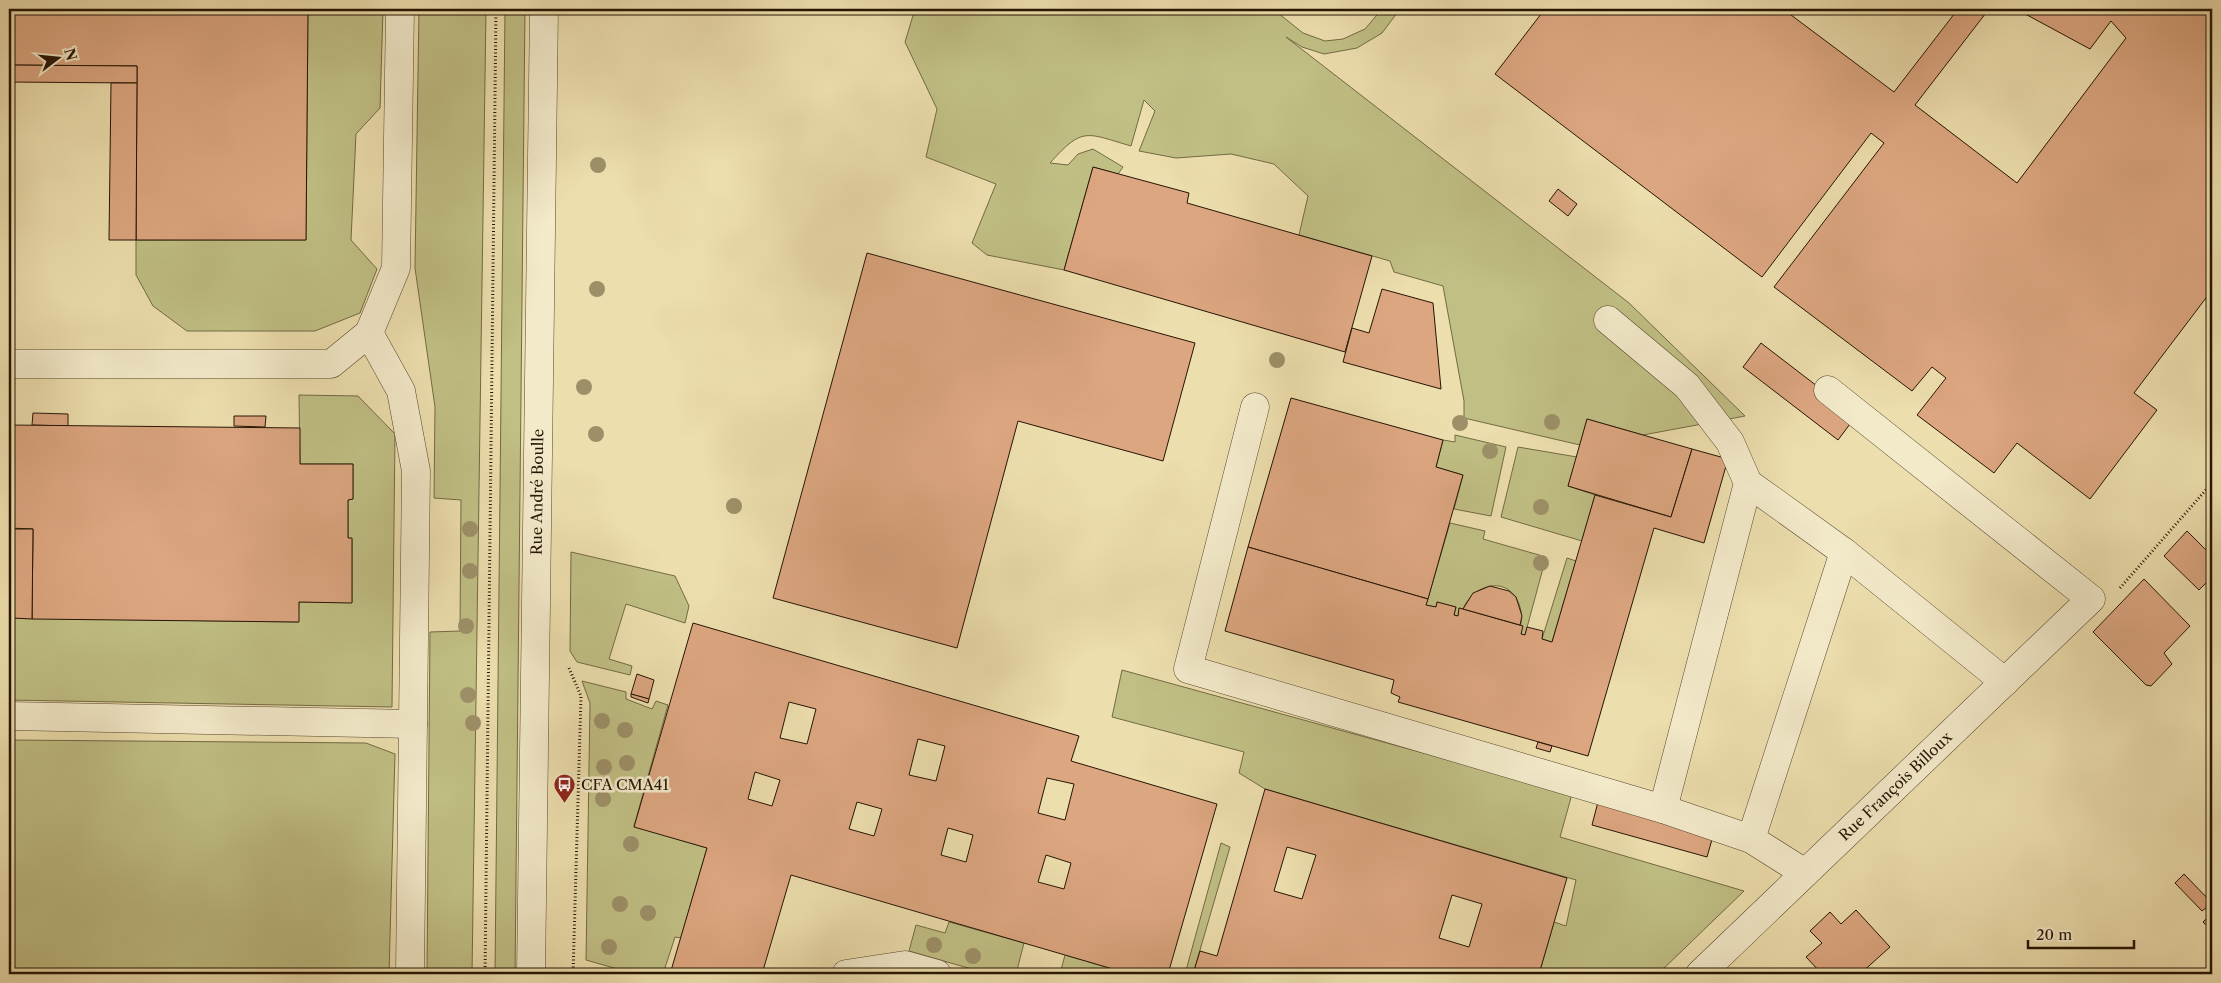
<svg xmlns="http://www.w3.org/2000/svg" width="2221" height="983" font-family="'Libre Caslon Text',serif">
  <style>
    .green { fill: #c0bf84; stroke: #726a44 }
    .building { fill: #dca680; stroke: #251403; fill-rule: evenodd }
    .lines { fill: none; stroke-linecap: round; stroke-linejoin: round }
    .minor-casing { stroke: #57462e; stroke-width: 29 }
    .path { stroke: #251403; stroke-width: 3; stroke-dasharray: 1 2.5; stroke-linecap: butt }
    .minor { stroke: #f3eaca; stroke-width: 28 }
    .tree { fill: #9d9068 }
    .labels { text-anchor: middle; stroke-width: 5; stroke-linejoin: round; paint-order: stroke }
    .street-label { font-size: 15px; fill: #251403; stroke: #f3eaca }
    .poi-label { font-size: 15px; fill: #251403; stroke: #f3eaca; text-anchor: start }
  </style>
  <rect width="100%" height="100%" fill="#eddead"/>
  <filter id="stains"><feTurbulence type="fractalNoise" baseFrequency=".004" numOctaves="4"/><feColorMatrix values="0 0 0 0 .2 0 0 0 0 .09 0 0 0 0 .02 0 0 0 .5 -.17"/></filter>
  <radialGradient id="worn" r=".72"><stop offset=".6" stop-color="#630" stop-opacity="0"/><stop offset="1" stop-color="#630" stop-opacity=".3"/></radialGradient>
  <g class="green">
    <polygon points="308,9 383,9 380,108 356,134 351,240 377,269 360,313 315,331 187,331 153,306 136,275 136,240 306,240"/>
    <polygon points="419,9 486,9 472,974 427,974 430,632 460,631 461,500 434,498 435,407 415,268"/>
    <polygon points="505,9 525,9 515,974 495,974"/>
    <path d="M915 9H1250L1254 12 1252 9H1273L1303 33 1325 41 1343 39 1365 29 1382 9H1400L1382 33 1357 48 1324 54 1302 47 1286 37 1629 303 1745 416 1643 435 1587 419 1580 445 1464 418V401L1443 286 1394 272 1390 261 1299 235 1308 196 1274 164 1231 154 1176 158 1139 151 1155 111 1144 100 1131 146C1086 133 1083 126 1050 163L1068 165 1078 154 1093 149 1123 167 1118 174 1093 167 1064 270 987 255 972 243 996 184 926 157 937 109 905 42Z"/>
    <polygon points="299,395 358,396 395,434 392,707 9,700 9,539 14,539 13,618 298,622 299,602 352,602 352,539 348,538 348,500 353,499 353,464 300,464"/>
    <polygon points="1455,435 1506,447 1491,516 1454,509 1463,475 1436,467 1443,440 1455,442"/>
    <polygon points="1518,447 1577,457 1568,486 1595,495 1582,541 1501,517"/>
    <path d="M1450 523 1485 531 1483 539 1546 557 1525 635 1521 634C1520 625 1523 616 1520 607 1511 575 1474 582 1463 609L1459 608 1458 616 1454 615 1456 607 1437 602 1436 607 1426 605Z"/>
    <polygon points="571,552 675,576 689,606 685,623 626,604 609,659 632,666 630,675 577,662 570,651"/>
    <polygon points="1567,558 1576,561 1552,642 1542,639"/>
    <polygon points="1122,670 1572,794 1560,837 1744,891 1658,974 1539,974 1554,922 1566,926 1576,880 1265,789 1239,773 1244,752 1112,717"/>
    <polygon points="582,681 626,692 626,699 652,709 656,701 668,705 634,826 707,848 681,938 675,937 663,974 635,974 586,960 590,703"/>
    <polygon points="9,740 366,743 395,754 389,974 9,974"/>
    <polygon points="1221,843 1230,847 1193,974 1185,974"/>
    <polygon points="949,922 1024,943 1016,974 989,974 909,951 916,925 945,933"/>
    <polygon points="1065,955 1130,974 1060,974"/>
  </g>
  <g class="building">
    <polygon points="9,9 308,9 306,240 136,240 137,66 9,65"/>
    <polygon points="1534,9 1783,9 1894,92 1958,9 1989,9 1915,105 2017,183 2126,38 2111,21 2090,49 2016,9 2212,9 2212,43 2209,48 2212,50 2212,290 2134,393 2157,410 2090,499 2017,443 1994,473 1917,415 1946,378 1932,367 1912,391 1774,287 1884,143 1871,133 1762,277 1495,74 1541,14"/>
    <polygon points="9,65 137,66 137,83 9,82"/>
    <polygon points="111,83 137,83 136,240 109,240"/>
    <polygon points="1093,167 1189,193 1187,203 1372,256 1345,352 1064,270"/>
    <polygon points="1558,189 1577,204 1568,216 1549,201"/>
    <polygon points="867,253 1195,343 1163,461 1018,421 957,648 773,598"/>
    <polygon points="1382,289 1433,303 1441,389 1343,362 1352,328 1369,333"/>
    <polygon points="1761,343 1856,416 1838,440 1743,367"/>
    <polygon points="1291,398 1443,440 1436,467 1463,475 1428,599 1248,547"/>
    <polygon points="33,413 68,414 68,426 32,425"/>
    <polygon points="234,416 266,416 265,427 234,426"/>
    <polygon points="1587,419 1692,449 1671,517 1568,486"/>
    <polygon points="9,425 300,428 300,464 353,464 353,499 348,500 348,538 352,538 352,603 299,602 299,622 32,619 33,529 9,528"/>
    <polygon points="1692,449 1728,459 1704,543 1654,528 1588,756 1398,702 1400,697 1391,693 1394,680 1225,631 1248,547 1428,599 1426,605 1436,607 1437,602 1456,607 1454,615 1458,616 1459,608 1463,609 1523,626 1521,634 1525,635 1527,627 1543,631 1542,639 1552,642 1595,495 1671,517"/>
    <polygon points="14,529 33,529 32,619 13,618"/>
    <polygon points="2187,531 2212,556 2212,577 2199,590 2164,556"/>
    <polygon points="2144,579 2190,626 2164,653 2172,664 2151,686 2146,685 2093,632"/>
    <polygon points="1490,586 1509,591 1516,597 1522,616 1520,625 1463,609 1473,593"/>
    <path d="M693 623 1079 736 1071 761 1217 804 1168 974H1130L791 875 762 974H670L707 848 634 827ZM789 702 816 709 807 744 780 738ZM918 739 945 746 936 781 909 775ZM755 772 780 780 772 806 748 799ZM1047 778 1074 784 1065 820 1038 813ZM857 802 882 809 874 836 849 829ZM948 828 973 835 966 862 941 855ZM1046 855 1071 863 1064 889 1038 882Z"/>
    <polygon points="637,674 654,680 649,699 631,694"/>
    <polygon points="631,694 649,699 648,703 631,697"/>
    <polygon points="1538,742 1552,746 1550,752 1536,748"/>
    <path d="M1265 789 1567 878 1539 974H1193L1200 951 1217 956ZM1287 847 1316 855 1302 899 1274 891ZM1452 895 1482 904 1469 947 1439 938Z"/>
    <polygon points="1598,802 1713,836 1707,857 1592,825"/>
    <polygon points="2184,874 2212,903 2202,911 2175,883"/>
    <polygon points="1856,910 1890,947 1860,974 1822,974 1806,957 1822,943 1810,931 1830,912 1841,924"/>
    <polygon points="2212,913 2212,931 2203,922"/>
  </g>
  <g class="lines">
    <defs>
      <g id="minor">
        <polyline points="1608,320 1687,386 1730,442 1748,483 1663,809"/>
        <polyline points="369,333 401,391 416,471 410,974"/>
        <polyline points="9,364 331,364 369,333 396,268 400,9"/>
        <polyline points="1255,407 1188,669 1663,809 1751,839 1805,873"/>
        <polyline points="1748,483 1844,552 2005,682"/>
        <polyline points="9,716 413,724"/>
        <polyline points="1751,839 1844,552"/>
        <path id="s1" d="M531 974 544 9"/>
        <polyline points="846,974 905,965 937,974"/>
        <path id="s2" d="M1700 974 2091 599 1828 390"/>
      </g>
    </defs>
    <use href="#minor" class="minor-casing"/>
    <g class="path">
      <polyline points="2120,588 2212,483"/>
      <polyline points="569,668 581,696 573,974"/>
      <polyline points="485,974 496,9"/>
    </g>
    <use href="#minor" class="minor"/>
  </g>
  <g class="tree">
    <circle cx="598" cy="165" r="8"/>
    <circle cx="597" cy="289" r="8"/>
    <circle cx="1277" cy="360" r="8"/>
    <circle cx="584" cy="387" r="8"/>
    <circle cx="1552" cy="422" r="8"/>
    <circle cx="1460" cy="423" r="8"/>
    <circle cx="596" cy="434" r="8"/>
    <circle cx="1490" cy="451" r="8"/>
    <circle cx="734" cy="506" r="8"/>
    <circle cx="1541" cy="507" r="8"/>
    <circle cx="470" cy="529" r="8"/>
    <circle cx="1541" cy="563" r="8"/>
    <circle cx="470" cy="571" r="8"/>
    <circle cx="466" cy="626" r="8"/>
    <circle cx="468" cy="695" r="8"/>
    <circle cx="602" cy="721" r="8"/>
    <circle cx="473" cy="723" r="8"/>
    <circle cx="625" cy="730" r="8"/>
    <circle cx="627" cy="763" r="8"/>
    <circle cx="604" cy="767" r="8"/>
    <circle cx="603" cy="799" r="8"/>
    <circle cx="631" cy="844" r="8"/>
    <circle cx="620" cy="904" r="8"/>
    <circle cx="648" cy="913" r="8"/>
    <circle cx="934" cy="945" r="8"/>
    <circle cx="609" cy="947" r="8"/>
    <circle cx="973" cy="956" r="8"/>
  </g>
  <defs>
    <symbol id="bus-pin" viewBox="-11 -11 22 30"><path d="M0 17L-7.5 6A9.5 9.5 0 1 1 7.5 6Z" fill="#8f2418" stroke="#f3eaca"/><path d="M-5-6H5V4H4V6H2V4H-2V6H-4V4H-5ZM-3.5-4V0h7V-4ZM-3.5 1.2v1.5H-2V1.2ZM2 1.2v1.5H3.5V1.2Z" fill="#fff"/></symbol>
  </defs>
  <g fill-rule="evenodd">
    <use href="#bus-pin" x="552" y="772" width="25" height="34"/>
  </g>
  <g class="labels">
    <g class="street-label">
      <text dy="5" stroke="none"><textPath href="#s1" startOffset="482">Rue André Boulle</textPath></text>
      <text dy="5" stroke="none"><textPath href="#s2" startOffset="271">Rue François Billoux</textPath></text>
    </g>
    <g class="poi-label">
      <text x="581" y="790">CFA CMA41</text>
    </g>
  </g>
  <rect width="2221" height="983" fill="none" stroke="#eddead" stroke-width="30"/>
  <rect x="10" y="10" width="2201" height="963" fill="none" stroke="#251403" stroke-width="2.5"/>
  <rect x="15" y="15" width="2191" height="953" fill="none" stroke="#251403"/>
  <g transform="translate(58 58) rotate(74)" stroke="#f3eaca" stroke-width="4" paint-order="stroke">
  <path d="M0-4L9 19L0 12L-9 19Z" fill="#251403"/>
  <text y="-8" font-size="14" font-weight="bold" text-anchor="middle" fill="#251403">N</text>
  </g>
  <path d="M2028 940v8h106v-8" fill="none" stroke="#251403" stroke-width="2.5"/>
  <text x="2036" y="940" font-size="15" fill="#251403" stroke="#f3eaca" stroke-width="4" paint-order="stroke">20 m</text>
  <rect width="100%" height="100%" filter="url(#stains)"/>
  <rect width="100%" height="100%" fill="url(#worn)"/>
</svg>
